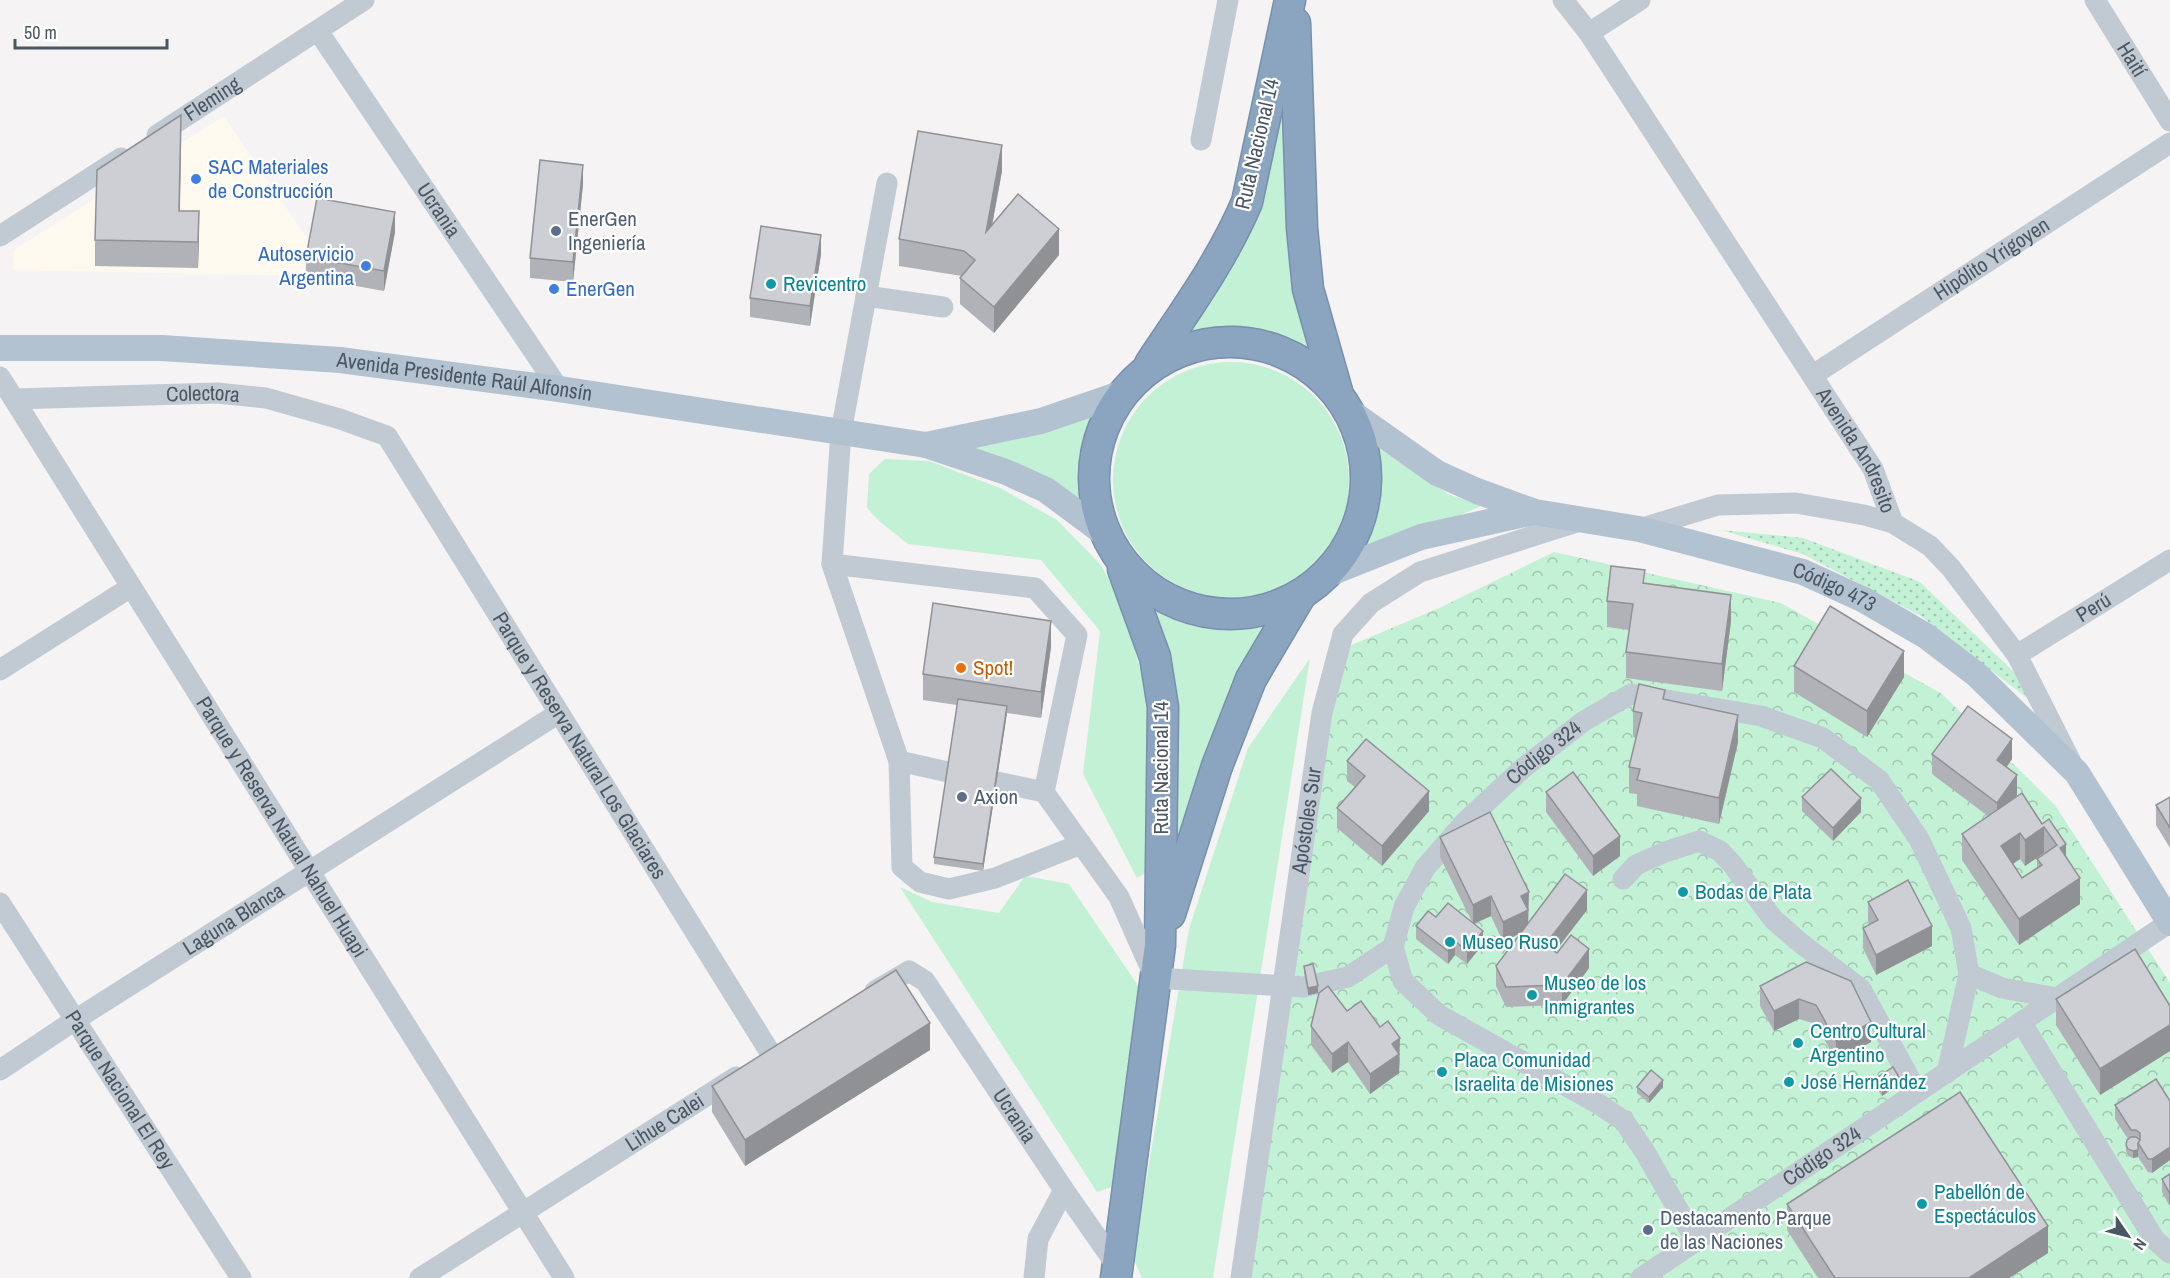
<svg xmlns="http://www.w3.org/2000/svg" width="2170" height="1278" font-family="'Archivo Narrow',sans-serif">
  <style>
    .commercial { fill: #fdf9ef }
    .grass { fill: #c3f1d5 }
    .park { fill: url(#park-crowns) }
    .garden { fill: url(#garden-dots) }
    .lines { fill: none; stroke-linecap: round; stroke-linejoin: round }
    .highway-casing { stroke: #7690ad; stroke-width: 33 }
    .minor { stroke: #c1cad2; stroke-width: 21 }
    .major { stroke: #b3c2d1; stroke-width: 26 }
    .highway { stroke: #8ba5c1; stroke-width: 30 }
    .wall { fill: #b0b2b7; fill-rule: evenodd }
    .shaded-wall { fill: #909195 }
    .building { fill: #cdcfd5; stroke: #909195; stroke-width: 1.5; fill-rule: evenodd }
    .shop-dot { fill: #3f7fe0; stroke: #fff; stroke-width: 2 }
    .service-dot { fill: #5c6f8a; stroke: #fff; stroke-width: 2 }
    .culture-dot { fill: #0f9aa8; stroke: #fff; stroke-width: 2 }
    .food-dot { fill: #e8710a; stroke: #fff; stroke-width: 2 }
    .labels { text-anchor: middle; stroke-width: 4.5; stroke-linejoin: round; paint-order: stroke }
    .street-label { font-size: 21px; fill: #4a5661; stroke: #fff }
    .shop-label { font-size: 21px; fill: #366cbe; stroke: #fff; text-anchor: start }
    .service-label { font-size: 21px; fill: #4e5e75; stroke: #fff; text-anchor: start }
    .culture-label { font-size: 21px; fill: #0d838f; stroke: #fff; text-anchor: start }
    .food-label { font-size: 21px; fill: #c56008; stroke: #fff; text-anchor: start }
  </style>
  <defs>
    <pattern id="park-crowns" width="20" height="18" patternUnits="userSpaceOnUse" patternTransform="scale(1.5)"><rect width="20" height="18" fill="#c3f1d5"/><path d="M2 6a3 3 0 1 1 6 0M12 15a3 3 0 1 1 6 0" fill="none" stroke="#a0c6b0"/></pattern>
    <pattern id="garden-dots" width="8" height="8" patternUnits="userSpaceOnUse" patternTransform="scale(1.5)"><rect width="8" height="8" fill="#c3f1d5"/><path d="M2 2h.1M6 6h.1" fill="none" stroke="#a0c6b0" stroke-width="1.8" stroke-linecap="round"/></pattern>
  </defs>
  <rect width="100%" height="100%" fill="#f5f3f3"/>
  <polygon class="commercial" points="224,116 310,243 303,276 13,270 14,250"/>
  <g class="grass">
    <polygon points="1282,96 1288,252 1318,362 1268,337 1226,333 1176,345 1249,234"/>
    <circle cx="1231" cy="480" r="118"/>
    <polygon points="1103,412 1080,464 1089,514 964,447"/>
    <polygon points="1372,444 1450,495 1483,505 1443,523 1361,553 1380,499"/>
    <polygon points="885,459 929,461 1000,488 1057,520 1101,565 1125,610 1150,709 1150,870 1137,878 1083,774 1100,631 1041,560 908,544 879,521 867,508 869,474"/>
    <polygon points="1146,600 1203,623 1281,620 1174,863"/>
    <polygon points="1310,658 1213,1278 1142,1278 1133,1258 1189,929 1248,748"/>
    <polygon points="1025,876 1069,884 1139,987 1112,1187 1097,1192 900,887 932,902 999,913"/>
  </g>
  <polygon class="park" points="1554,552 1781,603 1942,694 2055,805 2170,983 2170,1278 1246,1278 1342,649 1437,609"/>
  <polygon class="garden" points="1721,530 1803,538 1920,582 2042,699 2032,702 1921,616 1803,554"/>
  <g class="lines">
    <defs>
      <g id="highway">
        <polyline points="1295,23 1302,228 1308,289 1337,391"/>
        <circle cx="1230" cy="478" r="136"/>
        <path d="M1150 364C1185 311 1222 261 1247 202L1290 0"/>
        <polyline points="1170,914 1217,766 1251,679 1300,596"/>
        <polyline points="1116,1278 1160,945 1163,707 1155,657 1123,569"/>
      </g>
    </defs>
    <use href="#highway" class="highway-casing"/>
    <g class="minor">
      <path id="s1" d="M1563 0 1589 33 1873 469 1893 523"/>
      <path id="s2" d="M2095 0 2170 121"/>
      <path id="s3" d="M318 31 559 389"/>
      <polyline points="1589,33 1640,0"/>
      <path id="s4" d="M157 135 364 0"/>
      <polyline points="1201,140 1228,0"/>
      <polyline points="887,183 841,432 832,564 899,761 948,772"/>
      <polyline points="0,236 121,158"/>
      <polyline points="866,296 943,307"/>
      <path id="s5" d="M1813 375 2170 143"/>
      <path id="s6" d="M0 377 564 1278"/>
      <path id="s7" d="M14 399 217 393 266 398 340 419 387 436 771 1054"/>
      <polyline points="1639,529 1718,505 1796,503 1864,515 1893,523 1930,546 1951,568 2017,655 2071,762"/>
      <polyline points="832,564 1035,588 1077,635 1044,792"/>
      <path id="s8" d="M2017 655 2170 560"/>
      <polyline points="0,670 131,587"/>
      <polyline points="899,761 902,867 920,882 949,889 995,878 1081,844"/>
      <polyline points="997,782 1044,792 1119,897 1155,978 1303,987 1348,977 1393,947"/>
      <polyline points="1623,879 1636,865 1665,852 1699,841 1720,851 1733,865 1773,919 1798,941 1861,989 1917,1092"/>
      <path id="s9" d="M0 903 241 1278"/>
      <polyline points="1969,974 2002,988 2057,998"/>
      <path id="s10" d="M875 991 909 971 925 981 1064 1190 1117 1266"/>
      <polyline points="2021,1022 2155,1240 2170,1253"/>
      <path id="s11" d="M0 1070 75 1020 559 713"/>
      <path id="s12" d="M1696 1241 1645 1152 1624 1121 1597 1103 1439 1015 1403 981 1393 947 1404 907 1425 868 1464 823 1523 768 1584 721 1631 694 1761 716 1823 738 1879 780 1919 839 1961 928 1969 974 1947 1073"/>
      <path id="s13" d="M420 1278 736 1077"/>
      <polyline points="1034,1278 1038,1239 1064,1190"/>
      <path id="s14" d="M1241 1278 1322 713 1343 634 1371 603 1420 572 1583 520"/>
      <path id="s15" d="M1641 1278 2170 922"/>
    </g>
    <g class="major">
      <path id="s16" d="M0 348H162L340 360 559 389 926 445 1006 472 1046 490 1104 533"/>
      <path id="s17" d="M1352 413 1437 473 1477 491 1535 512 1639 529 1803 572 1864 600 1926 636 1977 675 2077 773 2170 923"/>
      <polyline points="926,445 1041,421 1123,393"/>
      <polyline points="1328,574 1421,537 1534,512"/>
    </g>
    <use href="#highway" class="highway"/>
  </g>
  <g class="wall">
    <polygon points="181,141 180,211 199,238 198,268 95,266 95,240"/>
    <polygon points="1002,171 992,225 1059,255 994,333 960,304 960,278 962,276 899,266 899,239"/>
    <polygon points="583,184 573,282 530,278 530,258"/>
    <polygon points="395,232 384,291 306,277 306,257"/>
    <polygon points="821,254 810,326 750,317 750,298"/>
    <polygon points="1645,583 1731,621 1722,691 1626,678 1626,652 1629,630 1607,627 1607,601"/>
    <polygon points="1051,647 1041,718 1007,713 983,871 934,864 934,857 957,705 923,700 923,674"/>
    <polygon points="1794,666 1904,677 1867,737 1794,692"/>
    <polygon points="1665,699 1738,742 1719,824 1637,806 1637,794 1629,793 1629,767 1636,738 1633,737 1633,711"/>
    <path d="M1932 754 2012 759 2007 767 2017 795 2015 798 2022 793 2066 858 2080 904 2019 945 1962 860V834L1988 816 1932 774ZM2044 853H2045L2037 859V868L2022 878 2013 864 2020 859 2025 866Z"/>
    <polygon points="1347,761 1429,811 1382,866 1337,828 1337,808 1355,787 1347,781"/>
    <polygon points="1546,792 1620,856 1593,876 1546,812"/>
    <polygon points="1802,797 1861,812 1833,841 1802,811"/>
    <polygon points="2170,797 2170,848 2156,825 2156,805"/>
    <polygon points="1440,837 1529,912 1528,912 1528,924 1587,910 1555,952 1589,968 1562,1005 1506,1007 1496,986 1496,966 1521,933 1503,942 1491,916 1474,924 1483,944 1467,964 1455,955 1448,964 1416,939 1416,926 1436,917 1472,922 1440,857"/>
    <polygon points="1868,902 1932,946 1876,975 1863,948 1863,928 1870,925 1868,921"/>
    <polygon points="1806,962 1871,1042 1858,1049 1858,1051 1836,1061 1816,1024 1799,1019 1774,1031 1760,1006 1760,986"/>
    <polygon points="1304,966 1318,993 1308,995 1304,973"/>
    <polygon points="2056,999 2170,1006 2170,1051 2100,1095 2056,1025"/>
    <polygon points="1347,1011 1400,1058 1399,1073 1370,1094 1348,1062 1332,1073 1311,1045 1311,1026"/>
    <polygon points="930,1050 745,1166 712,1112 712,1086"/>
    <polygon points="1875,1079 1899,1084 1882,1096 1875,1086"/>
    <polygon points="1637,1087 1663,1087 1649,1103 1637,1093"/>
    <polygon points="2170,1101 2170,1160 2152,1173 2148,1172 2138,1157 2133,1158 2128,1156 2126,1151 2126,1145 2128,1139 2115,1119 2115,1105"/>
    <polygon points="2170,1174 2170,1204 2169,1205 2162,1192 2162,1179"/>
    <polygon points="1787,1204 2048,1253 2009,1278 1818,1278 1787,1230"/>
  </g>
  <g class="shaded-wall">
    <polygon points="181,115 181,141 179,237 179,211"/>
    <polygon points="1002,145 1002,171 986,258 986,232"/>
    <polygon points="583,165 583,184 573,282 573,262"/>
    <polygon points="199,211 199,238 198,268 198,242"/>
    <polygon points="395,212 395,232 384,291 384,271"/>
    <polygon points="1059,229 1059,255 994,333 994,307"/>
    <polygon points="821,235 821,254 810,326 810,306"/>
    <polygon points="1731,595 1731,621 1722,691 1722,664"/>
    <polygon points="1051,621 1051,647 1041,718 1041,692"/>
    <polygon points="1904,651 1904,677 1867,737 1867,711"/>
    <polygon points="1007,706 1007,713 983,871 983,864"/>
    <polygon points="1738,715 1738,742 1719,824 1719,798"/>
    <polygon points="2012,739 2012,759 1997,780 1997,760"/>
    <polygon points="2017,775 2017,795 1997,823 1997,803"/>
    <polygon points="1429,791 1429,811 1382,866 1382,846"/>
    <polygon points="1861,798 1861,812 1833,841 1833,828"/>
    <polygon points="2044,827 2044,853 2025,866 2025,840"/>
    <polygon points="2020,833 2020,859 2001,872 2001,846"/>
    <polygon points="1620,836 1620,856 1593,876 1593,856"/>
    <polygon points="2066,844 2066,870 2060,848"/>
    <polygon points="2080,878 2080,904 2019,945 2019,919"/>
    <polygon points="1587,890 1587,910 1545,964 1545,945"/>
    <polygon points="1529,892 1528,929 1503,942 1503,922 1521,896"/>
    <polygon points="1491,896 1491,916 1473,924 1473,905"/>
    <polygon points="1932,926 1932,946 1876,975 1876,955"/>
    <polygon points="1483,931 1483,944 1467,964 1467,951"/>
    <polygon points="1455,941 1455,955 1448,964 1448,951"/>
    <polygon points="1589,949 1589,968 1562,1005 1562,985"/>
    <polygon points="1318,986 1318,993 1308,995 1308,988"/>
    <polygon points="1799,999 1799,1019 1774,1031 1774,1011"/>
    <polygon points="1871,1022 1871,1042 1858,1049 1858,1051 1836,1061 1836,1041"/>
    <polygon points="930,1023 930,1050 745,1166 745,1140"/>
    <polygon points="2170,1025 2170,1051 2100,1095 2100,1069"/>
    <polygon points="1400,1038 1399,1073 1370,1094 1370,1074 1392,1044"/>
    <polygon points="1348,1042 1348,1062 1332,1073 1332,1054"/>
    <polygon points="1899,1077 1899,1084 1882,1096 1882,1089"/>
    <polygon points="1663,1080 1663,1087 1649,1103 1649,1097"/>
    <polygon points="2170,1147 2170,1160 2152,1173 2152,1159"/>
    <polygon points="2138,1150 2138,1157 2133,1158 2133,1151"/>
    <polygon points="2170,1191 2170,1204 2169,1205 2169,1192"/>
    <polygon points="2048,1226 2048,1253 2009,1278 1969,1278"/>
  </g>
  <g class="building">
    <polygon points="181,115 179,211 199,211 198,242 95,240 97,170"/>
    <polygon points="918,131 1002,145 986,232 1018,194 1059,229 994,307 960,278 975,260 964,251 899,239"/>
    <polygon points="540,160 583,165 573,262 530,258"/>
    <polygon points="317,198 395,212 384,271 306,257"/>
    <polygon points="761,226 821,235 810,306 750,298"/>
    <polygon points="1611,566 1645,570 1643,583 1731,595 1722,664 1626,652 1633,604 1607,601"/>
    <polygon points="933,603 1051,621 1041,692 923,674"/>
    <polygon points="1830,606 1904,651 1867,711 1794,666"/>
    <polygon points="1639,684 1665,690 1663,699 1738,715 1719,798 1637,780 1640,769 1629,767 1642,713 1633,711"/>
    <polygon points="958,699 1007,706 983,864 934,857"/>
    <polygon points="1968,706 2012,739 1997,760 2017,775 1997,803 1932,754"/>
    <polygon points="1366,739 1429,791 1382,846 1337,808 1365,776 1347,761"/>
    <polygon points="1831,769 1861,798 1833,828 1802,797"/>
    <polygon points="1573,772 1620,836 1593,856 1546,792"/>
    <path d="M2022 793 2042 824 2049 819 2066 844 2060 848 2080 878 2019 919 1962 834ZM2044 827 2057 845 2037 859 2042 865 2022 878 2001 846 2020 833 2025 840Z"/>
    <polygon points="2170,797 2170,828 2156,805"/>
    <polygon points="1490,812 1529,892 1521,896 1528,910 1503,922 1491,896 1473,905 1440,837"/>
    <polygon points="1565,874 1587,890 1545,945 1557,953 1571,935 1589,949 1562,985 1506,987 1496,966"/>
    <polygon points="1908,880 1932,926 1876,955 1863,928 1878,920 1868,902"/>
    <polygon points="1448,903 1483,931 1467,951 1455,941 1448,951 1416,926 1428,911 1436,917"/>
    <polygon points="2135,949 2170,1006 2170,1025 2100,1069 2056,999"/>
    <polygon points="1806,962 1851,981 1871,1022 1858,1030 1858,1031 1836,1041 1816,1005 1799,999 1774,1011 1760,986"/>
    <polygon points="1313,964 1318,986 1308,988 1304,966"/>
    <polygon points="896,970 930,1023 745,1140 712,1086"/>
    <polygon points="1328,986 1347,1011 1361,1001 1380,1027 1388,1021 1400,1038 1392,1044 1399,1054 1370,1074 1348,1042 1332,1054 1311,1026 1319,993"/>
    <polygon points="1893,1067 1899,1077 1882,1089 1875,1079"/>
    <polygon points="1651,1070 1663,1080 1649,1097 1637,1087"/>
    <polygon points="2156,1079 2170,1101 2170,1147 2152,1159 2148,1159 2138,1143 2140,1140 2140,1133 2136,1130 2131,1130 2115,1105"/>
    <polygon points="1960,1092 2048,1226 1969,1278 1835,1278 1787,1204"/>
    <polygon points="2131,1137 2136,1137 2140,1140 2138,1143 2138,1150 2133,1151 2128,1149 2126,1145 2127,1140"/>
    <polygon points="2170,1174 2170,1191 2169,1192 2162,1179"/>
  </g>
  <g class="shop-dot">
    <circle cx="196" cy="179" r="6"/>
    <circle cx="366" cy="266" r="6"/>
    <circle cx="554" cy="289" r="6"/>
  </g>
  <g class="service-dot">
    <circle cx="556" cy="231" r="6"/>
    <circle cx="962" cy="797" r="6"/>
    <circle cx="1648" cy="1230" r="6"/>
  </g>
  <g class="culture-dot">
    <circle cx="771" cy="284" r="6"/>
    <circle cx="1683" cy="892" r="6"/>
    <circle cx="1450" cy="942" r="6"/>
    <circle cx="1532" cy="995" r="6"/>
    <circle cx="1798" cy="1043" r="6"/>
    <circle cx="1442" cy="1072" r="6"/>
    <circle cx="1789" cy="1082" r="6"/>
    <circle cx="1922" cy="1204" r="6"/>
  </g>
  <circle class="food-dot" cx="961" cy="668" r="6"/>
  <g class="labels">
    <g class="street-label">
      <text dy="7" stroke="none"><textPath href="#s2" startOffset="70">Haití</textPath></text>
      <text dy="7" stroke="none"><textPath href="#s4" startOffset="66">Fleming</textPath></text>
      <text transform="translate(1257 144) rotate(-77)" y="7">Ruta Nacional 14</text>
      <text dy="7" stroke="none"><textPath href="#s3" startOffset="216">Ucrania</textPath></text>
      <text dy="7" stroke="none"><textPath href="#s5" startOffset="213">Hipólito Yrigoyen</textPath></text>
      <text dy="7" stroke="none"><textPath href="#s16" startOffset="466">Avenida Presidente Raúl Alfonsín</textPath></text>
      <text dy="7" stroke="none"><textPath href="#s7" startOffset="189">Colectora</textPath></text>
      <text dy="7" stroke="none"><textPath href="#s1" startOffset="538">Avenida Andresito</textPath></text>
      <text dy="7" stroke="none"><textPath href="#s17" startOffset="519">Código 473</textPath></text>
      <text dy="7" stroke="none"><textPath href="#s8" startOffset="90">Perú</textPath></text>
      <text dy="7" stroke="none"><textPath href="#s7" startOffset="744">Parque y Reserva Natural Los Glaciares</textPath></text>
      <text dy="7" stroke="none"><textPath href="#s12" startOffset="690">Código 324</textPath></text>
      <text transform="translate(1161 768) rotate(-90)" y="7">Ruta Nacional 14</text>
      <text dy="7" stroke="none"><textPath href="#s14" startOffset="462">Apóstoles Sur</textPath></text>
      <text dy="7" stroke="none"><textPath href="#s6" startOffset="531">Parque y Reserva Natual Nahuel Huapi</textPath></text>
      <text dy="7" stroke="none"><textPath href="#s11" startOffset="278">Laguna Blanca</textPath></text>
      <text dy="7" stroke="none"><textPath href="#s9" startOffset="222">Parque Nacional El Rey</textPath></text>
      <text dy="7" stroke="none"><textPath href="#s10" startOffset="220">Ucrania</textPath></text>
      <text dy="7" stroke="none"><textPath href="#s13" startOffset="290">Lihue Calei</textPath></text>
      <text dy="7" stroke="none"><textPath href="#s15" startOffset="218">Código 324</textPath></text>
    </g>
    <g class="shop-label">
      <text x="208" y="174">SAC Materiales<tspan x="208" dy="24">de Construcción</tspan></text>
      <text x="354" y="261" text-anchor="end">Autoservicio<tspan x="354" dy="24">Argentina</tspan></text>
      <text x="566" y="296">EnerGen</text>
    </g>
    <g class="service-label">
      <text x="568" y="226">EnerGen<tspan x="568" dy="24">Ingeniería</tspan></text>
      <text x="974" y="804">Axion</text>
      <text x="1660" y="1225">Destacamento Parque<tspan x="1660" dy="24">de las Naciones</tspan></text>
    </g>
    <g class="culture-label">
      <text x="783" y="291">Revicentro</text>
      <text x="1695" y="899">Bodas de Plata</text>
      <text x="1462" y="949">Museo Ruso</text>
      <text x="1544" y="990">Museo de los<tspan x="1544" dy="24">Inmigrantes</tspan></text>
      <text x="1810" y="1038">Centro Cultural<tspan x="1810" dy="24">Argentino</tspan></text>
      <text x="1454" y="1067">Placa Comunidad<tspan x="1454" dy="24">Israelita de Misiones</tspan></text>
      <text x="1801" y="1089">José Hernández</text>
      <text x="1934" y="1199">Pabellón de<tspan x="1934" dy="24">Espectáculos</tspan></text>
    </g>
    <g class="food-label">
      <text x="973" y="675">Spot!</text>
    </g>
  </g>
  <g transform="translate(2128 1236) rotate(125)" stroke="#ffffff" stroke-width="4.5" paint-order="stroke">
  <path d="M0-4.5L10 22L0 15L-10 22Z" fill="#4a5661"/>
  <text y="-9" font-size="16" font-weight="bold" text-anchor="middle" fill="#4a5661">N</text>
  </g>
  <path d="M15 39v9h152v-9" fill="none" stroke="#4a5661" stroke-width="3"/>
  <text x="24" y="39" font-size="18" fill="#4a5661" stroke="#ffffff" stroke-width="4.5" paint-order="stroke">50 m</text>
</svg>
